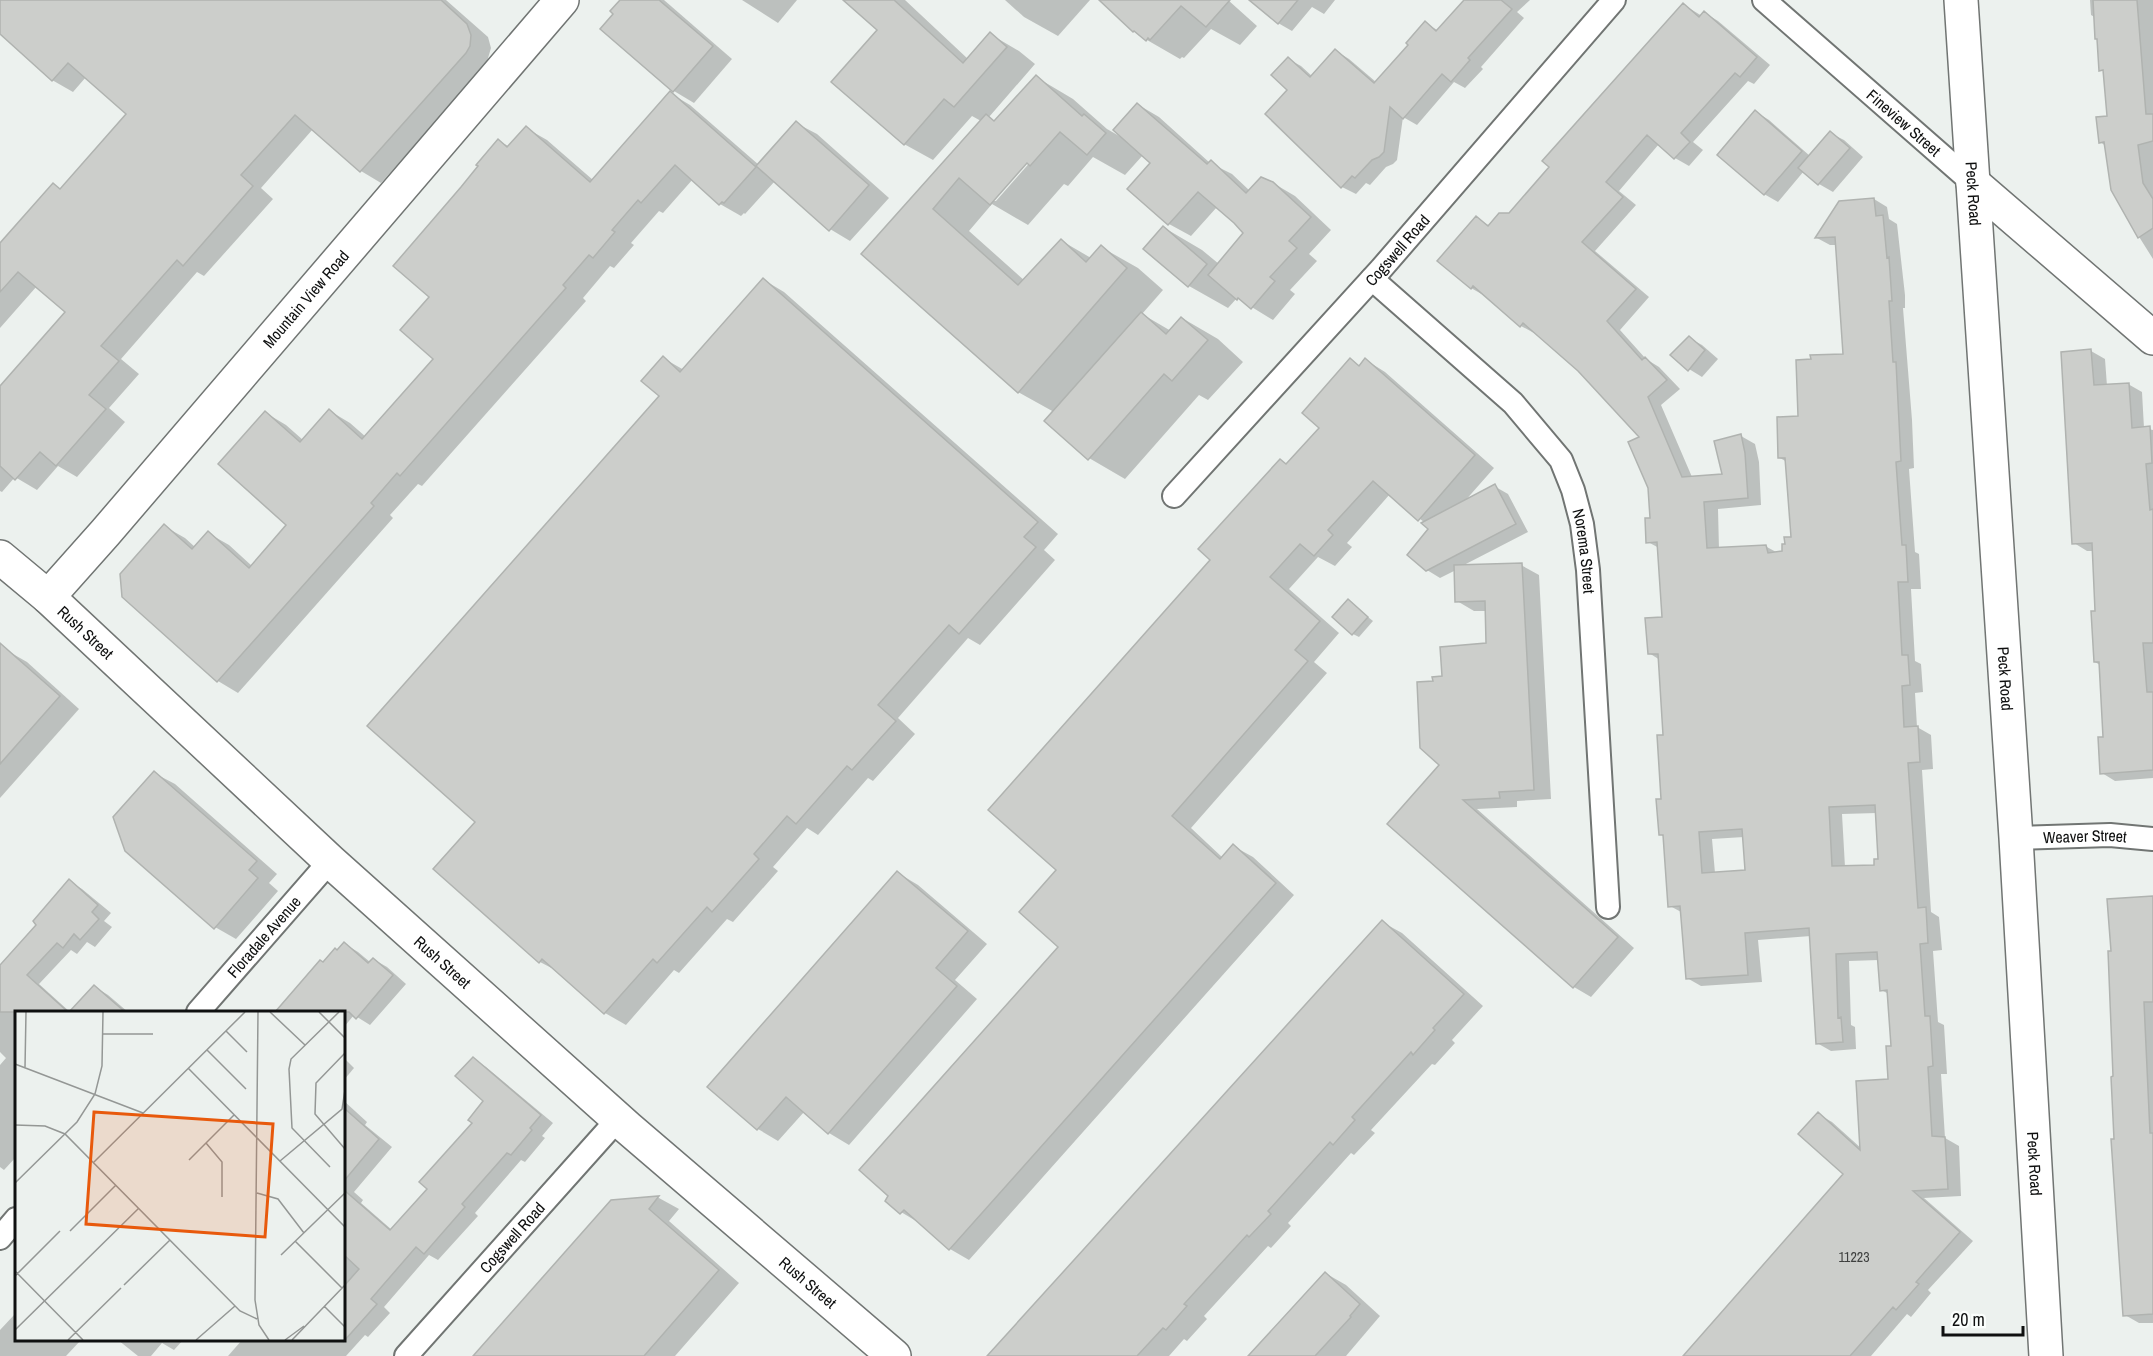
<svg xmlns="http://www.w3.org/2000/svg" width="2153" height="1356" font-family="'Archivo Narrow',sans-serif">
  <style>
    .shadow { fill: #0003; fill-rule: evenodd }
    .building { fill: #cccecb; stroke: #b0b3b0; stroke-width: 1.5; fill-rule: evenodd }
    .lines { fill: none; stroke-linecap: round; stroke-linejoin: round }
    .street-casing { stroke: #717573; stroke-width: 26 }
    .secondary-casing { stroke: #717573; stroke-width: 36 }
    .street { stroke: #fff; stroke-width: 22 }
    .secondary { stroke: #fff; stroke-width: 33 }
    .labels { text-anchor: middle; stroke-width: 4.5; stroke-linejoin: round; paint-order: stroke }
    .number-label { font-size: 14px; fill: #3e403f }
    .street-label { font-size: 16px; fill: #0f1010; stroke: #fafefc }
    .inset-road { fill: none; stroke: #949795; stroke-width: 1.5 }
    .view { fill: #e8590c; fill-opacity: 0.15; stroke: #e8590c; stroke-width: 3 }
    .inset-edge { fill: none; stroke: #0f1010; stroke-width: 3 }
  </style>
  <rect width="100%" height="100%" fill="#ecf1ee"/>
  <g class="shadow">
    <polygon points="0,0 446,0 488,37 491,48 486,65 381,183 361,171 313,129 261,188 273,199 204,276 197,272 121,359 139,374 109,408 125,422 77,477 58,466 37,490 15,477 2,492 0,491 0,389 67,312 37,286 0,328 0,245 53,185 61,189 128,114 86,77 73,92 52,80 0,32"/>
    <polygon points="622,0 664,0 732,59 694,103 674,91 615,14"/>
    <polygon points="742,0 797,0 778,23"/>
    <path d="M846 0H905L968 59 990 34 1019 51 1035 64 989 117 996 122 1036 77 1073 99 1107 129 1121 137 1137 104 1159 117 1210 163 1232 174 1250 191 1273 183 1295 196 1331 230 1309 254 1317 261 1290 290 1295 294 1273 320 1237 298 1228 308 1189 286 1163 227 1202 250 1219 264 1245 233 1217 207 1191 236 1169 224 1129 189 1152 163 1143 155 1125 175 1093 157 1068 186 1064 184 1028 225 992 204 969 231 1025 281 1062 241 1091 258 1101 247 1138 268 1163 290 1142 314 1171 331 1182 318 1218 339 1243 362 1208 400 1199 395 1125 479 1089 458 1054 412 1018 392 863 254 981 121 972 116 933 160 904 144 879 29ZM1031 157 1033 159 996 201H992Z"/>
    <polygon points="1005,0 1090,0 1058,36 1024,17"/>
    <polygon points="1102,0 1228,0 1257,26 1240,45 1211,29 1184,58 1182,57 1180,59 1147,40"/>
    <polygon points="1251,0 1335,0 1324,14 1312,7 1292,31 1278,23"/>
    <polygon points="1466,0 1530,0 1517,12 1524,18 1481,67 1483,69 1465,88 1454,82 1417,125 1403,117 1397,160 1393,164 1386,167 1370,185 1366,183 1356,194 1342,187 1293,141 1288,59 1301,66 1313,77 1336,51 1349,59 1376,82 1410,44 1425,23 1439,31"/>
    <polygon points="2090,0 2153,0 2153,259 2126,216 2106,146 2100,142 2108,117 2105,72 2101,70 2096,18 2091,15"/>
    <path d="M1684 5 1702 16 1705 13 1718 21 1770 65 1754 84 1748 81 1693 142 1703 150 1689 166 1675 158 1659 144 1619 191 1636 205 1595 251 1649 297 1620 330 1646 359 1659 367 1680 389 1661 405 1692 477 1724 475 1741 436 1755 444 1759 462 1761 505 1718 509 1719 549 1765 546 1778 553H1783L1792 538 1787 462 1780 458 1800 418 1844 356 1837 245H1830L1817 238 1874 199 1887 207 1889 219 1897 224 1905 295V308H1903L1912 420 1914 468 1909 469 1915 552 1919 554 1921 589H1911L1915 661 1921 664 1923 692 1915 693 1917 727 1931 735 1933 769 1922 770 1931 912 1939 917 1942 950 1933 951 1938 1022 1944 1025 1947 1074H1941L1945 1138 1959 1146 1961 1196 1924 1198 1973 1241 1928 1290 1931 1293 1911 1317 1907 1314 1871 1356H1685L1845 1174 1818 1114 1832 1122 1862 1149 1890 1081 1892 1047 1889 994 1881 990 1879 960 1849 961 1851 1025 1855 1027 1856 1049 1831 1051 1817 1043 1811 936 1758 940 1762 982 1701 986 1687 978 1683 913 1670 906 1665 837 1660 834 1665 736 1660 660 1649 653 1663 618 1659 548 1648 542 1652 519 1649 488 1642 438 1579 370 1536 332 1534 333 1521 326 1485 296 1471 288 1476 218 1490 226 1509 215ZM1877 813 1880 860 1876 867H1845L1842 814ZM1744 837 1747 871 1715 873 1712 839Z"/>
    <polygon points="670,93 690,105 759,165 796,123 817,134 889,198 850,241 830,229 775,181 745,214 744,213 741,216 720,204 693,179 663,213 659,211 631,243 634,245 614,268 610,266 583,298 586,301 422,486 418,484 390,515 393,518 238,693 218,681 164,526 185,538 195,547 208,533 229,545 252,566 288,525 266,413 286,425 303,440 330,411 350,423 366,437 435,359 431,297 462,188 499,141 510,147 526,128 547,140 593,180"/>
    <polygon points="1756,112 1769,120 1810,156 1830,133 1844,140 1863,157 1833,192 1819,184 1804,171 1778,202 1764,194"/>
    <polygon points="764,280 784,292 1058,534 1044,550 1055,560 980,645 968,638 898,718 915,734 873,781 868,778 818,835 807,828 773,867 778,871 733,922 727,919 679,973 674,970 626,1025 605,1013 561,973 540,962 477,822 661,396 663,358 684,370"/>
    <polygon points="1689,338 1702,345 1718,359 1702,377 1689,369"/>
    <polygon points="2091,351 2105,359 2107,386 2128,384 2142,392 2144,428 2153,430 2153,778 2115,781 2102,773 2105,738 2100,665 2095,662 2097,612 2094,551 2087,551 2074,543"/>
    <polygon points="1351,360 1360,366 1366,360 1385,372 1494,468 1464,502 1494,486 1508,494 1528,532 1462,566 1521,565 1539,575 1551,799 1517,801 1517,807 1477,809 1634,948 1591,997 1574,987 1441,765 1434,682 1444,678 1488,644 1487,611 1474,611 1457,601 1456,570 1440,578 1427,570 1430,529 1425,523 1390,494 1347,543 1352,547 1335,566 1318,557 1289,589 1339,633 1314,662 1327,673 1191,828 1223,858 1233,846 1253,857 1294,895 969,1260 950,1249 921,1224 901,1212 1060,947 1058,870 1212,560 1280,460 1288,465 1321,428"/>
    <polygon points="1348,601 1373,621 1359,637 1353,634"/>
    <polygon points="6,650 27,662 79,709 0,798 0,657"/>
    <polygon points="154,773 175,784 277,874 269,883 278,891 236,939 215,927"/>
    <polygon points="898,873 918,885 987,944 955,980 977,999 849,1145 829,1133 804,1112 778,1141 758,1129"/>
    <polygon points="69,881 82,889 111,913 104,921 112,927 95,947 87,942 77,954 71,950 39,984 70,1012 95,987 108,995 128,1012 16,1012 16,1153 15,1155 16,1157 4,1170 0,1167 0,1065 6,1058 0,1052 0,967 38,924"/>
    <polygon points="2153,897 2153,1323 2139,1323 2125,1315 2116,1141 2112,952"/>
    <polygon points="1382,922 1402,933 1483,1006 1452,1040 1455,1043 1435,1065 1432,1064 1371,1130 1375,1133 1354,1155 1351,1153 1288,1223 1291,1226 1271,1248 1268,1246 1204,1316 1207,1319 1187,1341 1184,1339 1169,1356 990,1356"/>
    <polygon points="345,944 358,952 370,962 373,959 387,967 406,984 370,1025 354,1015 344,1027 344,1012 277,1012 287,1000"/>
    <polygon points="344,1058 354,1068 344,1080"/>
    <polygon points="473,1059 486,1067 553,1123 542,1136 545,1138 525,1162 521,1160 475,1213 478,1216 438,1260 429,1255 384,1307 390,1313 368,1337 365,1335 346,1356 228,1356 242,1340 344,1340 344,1147 350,1139 344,1134 344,1101 367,1122 365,1125 392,1147 354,1192 363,1200 361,1203 392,1230 429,1189 475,1123 485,1101"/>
    <polygon points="659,1198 679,1209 669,1221 739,1283 675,1356 475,1356 612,1201"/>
    <polygon points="1325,1273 1346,1285 1380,1316 1346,1356 1249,1356"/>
    <polygon points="14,1315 16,1317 16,1340 81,1340 66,1356 0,1356 0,1330"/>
    <polygon points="118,1340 183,1340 174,1350 162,1343 151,1356 138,1356"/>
  </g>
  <g class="building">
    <polygon points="0,0 441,0 467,24 471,35 470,46 466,53 360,172 295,115 241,175 253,186 183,266 177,260 101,346 119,361 89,395 106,409 56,466 40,452 15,480 0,466 0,386 65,312 18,272 0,292 0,243 53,183 60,189 126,114 68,63 52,81 0,34"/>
    <polygon points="620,0 659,0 713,46 673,92 600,29 613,14 610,11"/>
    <polygon points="843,0 894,0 963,63 990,32 1007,47 954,107 944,99 904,145 831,82 877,30"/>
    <polygon points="1099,0 1230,0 1206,27 1181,6 1150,40 1148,38 1146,41 1134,31 1133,32"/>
    <polygon points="1249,0 1298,0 1278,24"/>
    <polygon points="1464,0 1501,0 1512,9 1468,58 1470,60 1451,82 1442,74 1403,119 1390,107 1384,152 1379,157 1372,160 1355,178 1352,176 1341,188 1265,114 1287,90 1271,75 1288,57 1310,77 1335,49 1374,83 1408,45 1406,43 1425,21 1436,31"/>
    <polygon points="2093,0 2137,0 2146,114 2153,114 2153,141 2138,145 2143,183 2153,199 2153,228 2138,238 2111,190 2104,142 2099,143 2096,117 2107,116 2103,70 2099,71 2097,39 2095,39"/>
    <path d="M1683 3 1699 17 1704 11 1757 57 1740 77 1735 73 1681 133 1690 142 1674 159 1647 135 1606 182 1623 197 1582 242 1636 289 1607 321 1642 360 1645 357 1667 380 1648 397 1682 477 1722 474 1714 441 1741 434 1745 453 1748 498 1704 502 1707 548 1766 545 1768 553 1782 551V544H1785L1784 537H1791L1785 458H1778L1777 417 1798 416 1796 360 1811 359 1810 355 1843 354 1835 237 1815 238 1839 201 1874 198 1876 216 1883 215 1887 258 1889 257 1892 301H1889L1893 362H1896L1901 461 1896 462 1902 545H1906L1908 582H1898L1902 655H1908L1910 685 1902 686 1904 727 1918 726 1920 762 1908 763 1918 908 1926 907 1928 943 1920 944 1925 1016H1930L1933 1066 1928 1067 1932 1136 1945 1137 1948 1189 1913 1191 1960 1232 1916 1282 1919 1284 1896 1310 1893 1307 1850 1356H1683L1843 1174 1798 1134 1818 1112 1860 1150 1856 1081 1888 1079 1886 1046H1891L1887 990 1880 991 1877 952 1836 954 1838 1018 1841 1017 1843 1042 1816 1044 1809 928 1745 933 1748 975 1686 979 1680 906 1668 907 1663 835H1659L1656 799H1661L1657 735H1663L1658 654H1648L1645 618 1662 617 1657 542 1646 543 1645 518H1650L1648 488 1628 442 1639 437 1578 371 1523 323 1520 327 1473 286 1471 289 1437 261 1476 216 1488 226 1499 213H1509L1549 167 1542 161ZM1875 805 1878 859H1874V865L1832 866 1829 807ZM1742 829 1745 870 1702 873 1699 832Z"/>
    <polygon points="1036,75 1082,116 1084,114 1106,133 1087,155 1060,132 1030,166 1027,163 990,205 959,178 933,209 1018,285 1061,239 1086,262 1101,245 1127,268 1018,393 861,254 986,114 994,121"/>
    <polygon points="670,91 756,167 724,203 722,202 719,205 675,165 641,203 638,200 612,230 615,232 593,258 589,255 563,285 566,288 400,476 397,473 371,503 374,506 217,682 122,597 120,574 164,524 192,549 208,531 249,568 286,525 218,464 265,411 300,442 329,409 362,439 433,359 400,330 429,297 393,266 461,187 478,166 476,165 498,139 507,147 526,126 590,182"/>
    <polygon points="1137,103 1207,164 1211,160 1246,193 1261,177 1273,182 1311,217 1289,241 1297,248 1270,277 1275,281 1251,309 1238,298 1237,300 1208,275 1243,233 1234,223 1198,192 1168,225 1127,189 1150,163 1113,130"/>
    <polygon points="1755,110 1802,151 1764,195 1717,155"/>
    <polygon points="796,121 869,185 829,231 756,166"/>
    <polygon points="1830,131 1850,148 1818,185 1798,168"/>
    <polygon points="1163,226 1207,264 1188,287 1143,249"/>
    <polygon points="763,278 1038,522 1024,537 1036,547 959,634 949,625 878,705 896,721 852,770 847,766 796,824 787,816 754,854 759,859 712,912 707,907 657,963 653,959 604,1014 542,959 539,963 433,869 475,822 367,726 659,396 641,381 663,356 680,372"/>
    <polygon points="1141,312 1166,334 1181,317 1208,340 1172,381 1164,374 1088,460 1044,421"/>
    <polygon points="1689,336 1705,350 1688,371 1670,355"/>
    <polygon points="2091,349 2094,385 2129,383 2132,428 2150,426 2152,463 2146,464 2150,510 2153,509 2153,643 2143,643 2147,692 2153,692 2153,770 2100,774 2098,737 2103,737 2099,662 2094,662 2091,611 2095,611 2092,543 2072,544 2061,352"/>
    <polygon points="1350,358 1359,366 1365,358 1475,455 1418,521 1373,481 1328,530 1333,535 1314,556 1300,544 1270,577 1320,621 1295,650 1308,661 1172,816 1220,859 1233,844 1276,883 949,1250 904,1210 900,1214 885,1201 888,1196 859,1170 1058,947 1019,912 1056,870 988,810 1210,560 1198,549 1280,459 1286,464 1319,428 1302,413"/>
    <polygon points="1495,484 1516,524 1426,571 1407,555 1428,529 1421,523"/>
    <polygon points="1522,563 1534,790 1499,792 1500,798 1463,800 1618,937 1573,988 1387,824 1439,765 1420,748 1417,682 1433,681 1432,677 1442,676 1440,647 1486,643 1485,601 1455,602 1454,565"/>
    <polygon points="1348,599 1368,617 1352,635 1332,617"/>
    <polygon points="0,643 60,696 0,764"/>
    <polygon points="154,771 257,861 249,870 258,878 214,929 125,851 113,817"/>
    <polygon points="897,871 968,931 936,968 957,986 828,1134 786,1097 757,1130 707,1087"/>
    <polygon points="69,879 98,905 92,912 99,919 80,940 74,934 63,948 57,943 27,975 68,1012 0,1012 0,965 36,925 33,921"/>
    <polygon points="2153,896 2153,1002 2144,1002 2150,1133 2153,1133 2153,1314 2123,1316 2111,1139 2114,1139 2111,1077 2113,1076 2108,951 2111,951 2107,899"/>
    <polygon points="1382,920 1464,994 1433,1028 1435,1030 1413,1055 1411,1052 1352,1117 1355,1120 1333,1145 1330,1142 1268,1211 1271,1214 1249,1237 1247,1235 1184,1304 1187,1306 1166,1330 1163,1328 1137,1356 987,1356"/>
    <polygon points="344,942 368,963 373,958 393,975 356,1019 349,1012 275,1012 320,960 323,962 335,948 337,950"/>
    <polygon points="94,985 125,1012 69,1012"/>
    <polygon points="473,1057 541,1115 530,1128 532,1130 511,1155 507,1153 462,1204 465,1207 424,1254 416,1247 371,1299 377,1304 344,1341 344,1286 359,1269 344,1255 344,1190 390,1230 427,1189 419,1182 472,1123 468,1120 483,1101 455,1076"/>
    <polygon points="344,1108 379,1139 344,1181"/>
    <polygon points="659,1196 649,1209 719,1270 644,1356 473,1356 611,1200"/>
    <polygon points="1325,1272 1360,1304 1350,1316 1351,1317 1315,1356 1248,1356"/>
  </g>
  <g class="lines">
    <defs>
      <g id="street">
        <path id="s1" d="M1764 0 1973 183"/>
        <path id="s2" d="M1372 279 1513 403 1561 460 1573 490 1582 524 1588 570 1608 907"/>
        <path id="s3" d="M1174 496 1381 269 1614 0"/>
        <path id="s4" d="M2016 838 2110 835 2153 839"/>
        <path id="s5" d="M198 1012 330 861"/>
        <polyline points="0,1238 16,1219"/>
        <path id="s6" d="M406 1356 618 1119"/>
      </g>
      <g id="secondary">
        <path id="s7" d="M1961 0 2016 838 2046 1356"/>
        <polyline points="1973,183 2153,338"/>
        <path id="s8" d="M0 557 48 597 330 861 628 1128 894 1356"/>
        <path id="s9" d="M48 597 105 533 562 0"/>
      </g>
    </defs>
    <use href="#street" class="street-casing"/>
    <use href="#secondary" class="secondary-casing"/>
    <use href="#street" class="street"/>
    <use href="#secondary" class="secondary"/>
  </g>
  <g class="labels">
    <g class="number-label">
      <text x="1854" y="1262">11223</text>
    </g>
    <g class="street-label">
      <text dy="6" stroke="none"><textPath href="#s1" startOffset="186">Fineview Street</textPath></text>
      <text dy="6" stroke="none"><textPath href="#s7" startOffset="194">Peck Road</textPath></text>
      <text dy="6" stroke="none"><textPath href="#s3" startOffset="332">Cogswell Road</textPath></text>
      <text dy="6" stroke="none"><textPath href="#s9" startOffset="394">Mountain View Road</textPath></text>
      <text dy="6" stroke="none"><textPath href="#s2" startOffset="357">Norema Street</textPath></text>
      <text dy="6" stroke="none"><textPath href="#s8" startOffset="114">Rush Street</textPath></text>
      <text dy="6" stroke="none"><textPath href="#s7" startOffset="680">Peck Road</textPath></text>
      <text dy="6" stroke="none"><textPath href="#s4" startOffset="69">Weaver Street</textPath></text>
      <text dy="6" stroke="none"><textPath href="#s5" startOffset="100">Floradale Avenue</textPath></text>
      <text dy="6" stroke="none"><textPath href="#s8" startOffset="600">Rush Street</textPath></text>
      <text dy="6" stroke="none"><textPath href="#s7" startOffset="1166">Peck Road</textPath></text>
      <text dy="6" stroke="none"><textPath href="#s6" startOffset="159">Cogswell Road</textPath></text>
      <text dy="6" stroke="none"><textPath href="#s8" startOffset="1086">Rush Street</textPath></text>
    </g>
  </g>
  <g transform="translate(15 1011)">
    <rect width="330" height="330" fill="#ecf1ee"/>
    <path class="inset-road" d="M243 1 240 289 244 314 254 329M255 1 290 34M304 1 330 27M211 20 232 41M88 23H138M192 39 231 78M330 42 301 72 300 103 330 138M0 53 128 102M10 57 11 1M173 57 330 216M0 114 30 115 50 123 225 300 242 308M191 132 207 151V186M174 149 219 104M265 150 327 98 330 79M79 151 230 1M315 156 277 117 274 58 276 48 324 1M0 172 62 111 80 83 87 55 88 1M242 182 263 188 289 222M55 220 101 174M280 230 327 277M266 244 330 182M0 260 68 329M0 265 45 220M109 274 155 229M309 295 330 316M0 319 124 197M53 329 106 277M181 329 220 295M270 329 289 315M277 329 330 274"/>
    <path class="view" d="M79 101 258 113 250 226 71 213Z"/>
    <rect width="330" height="330" class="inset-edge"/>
  </g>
  <path d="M1943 1326v9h80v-9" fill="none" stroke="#0f1010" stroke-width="3"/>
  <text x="1952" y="1326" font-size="18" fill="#0f1010" stroke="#fafefc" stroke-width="4.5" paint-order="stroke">20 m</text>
</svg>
